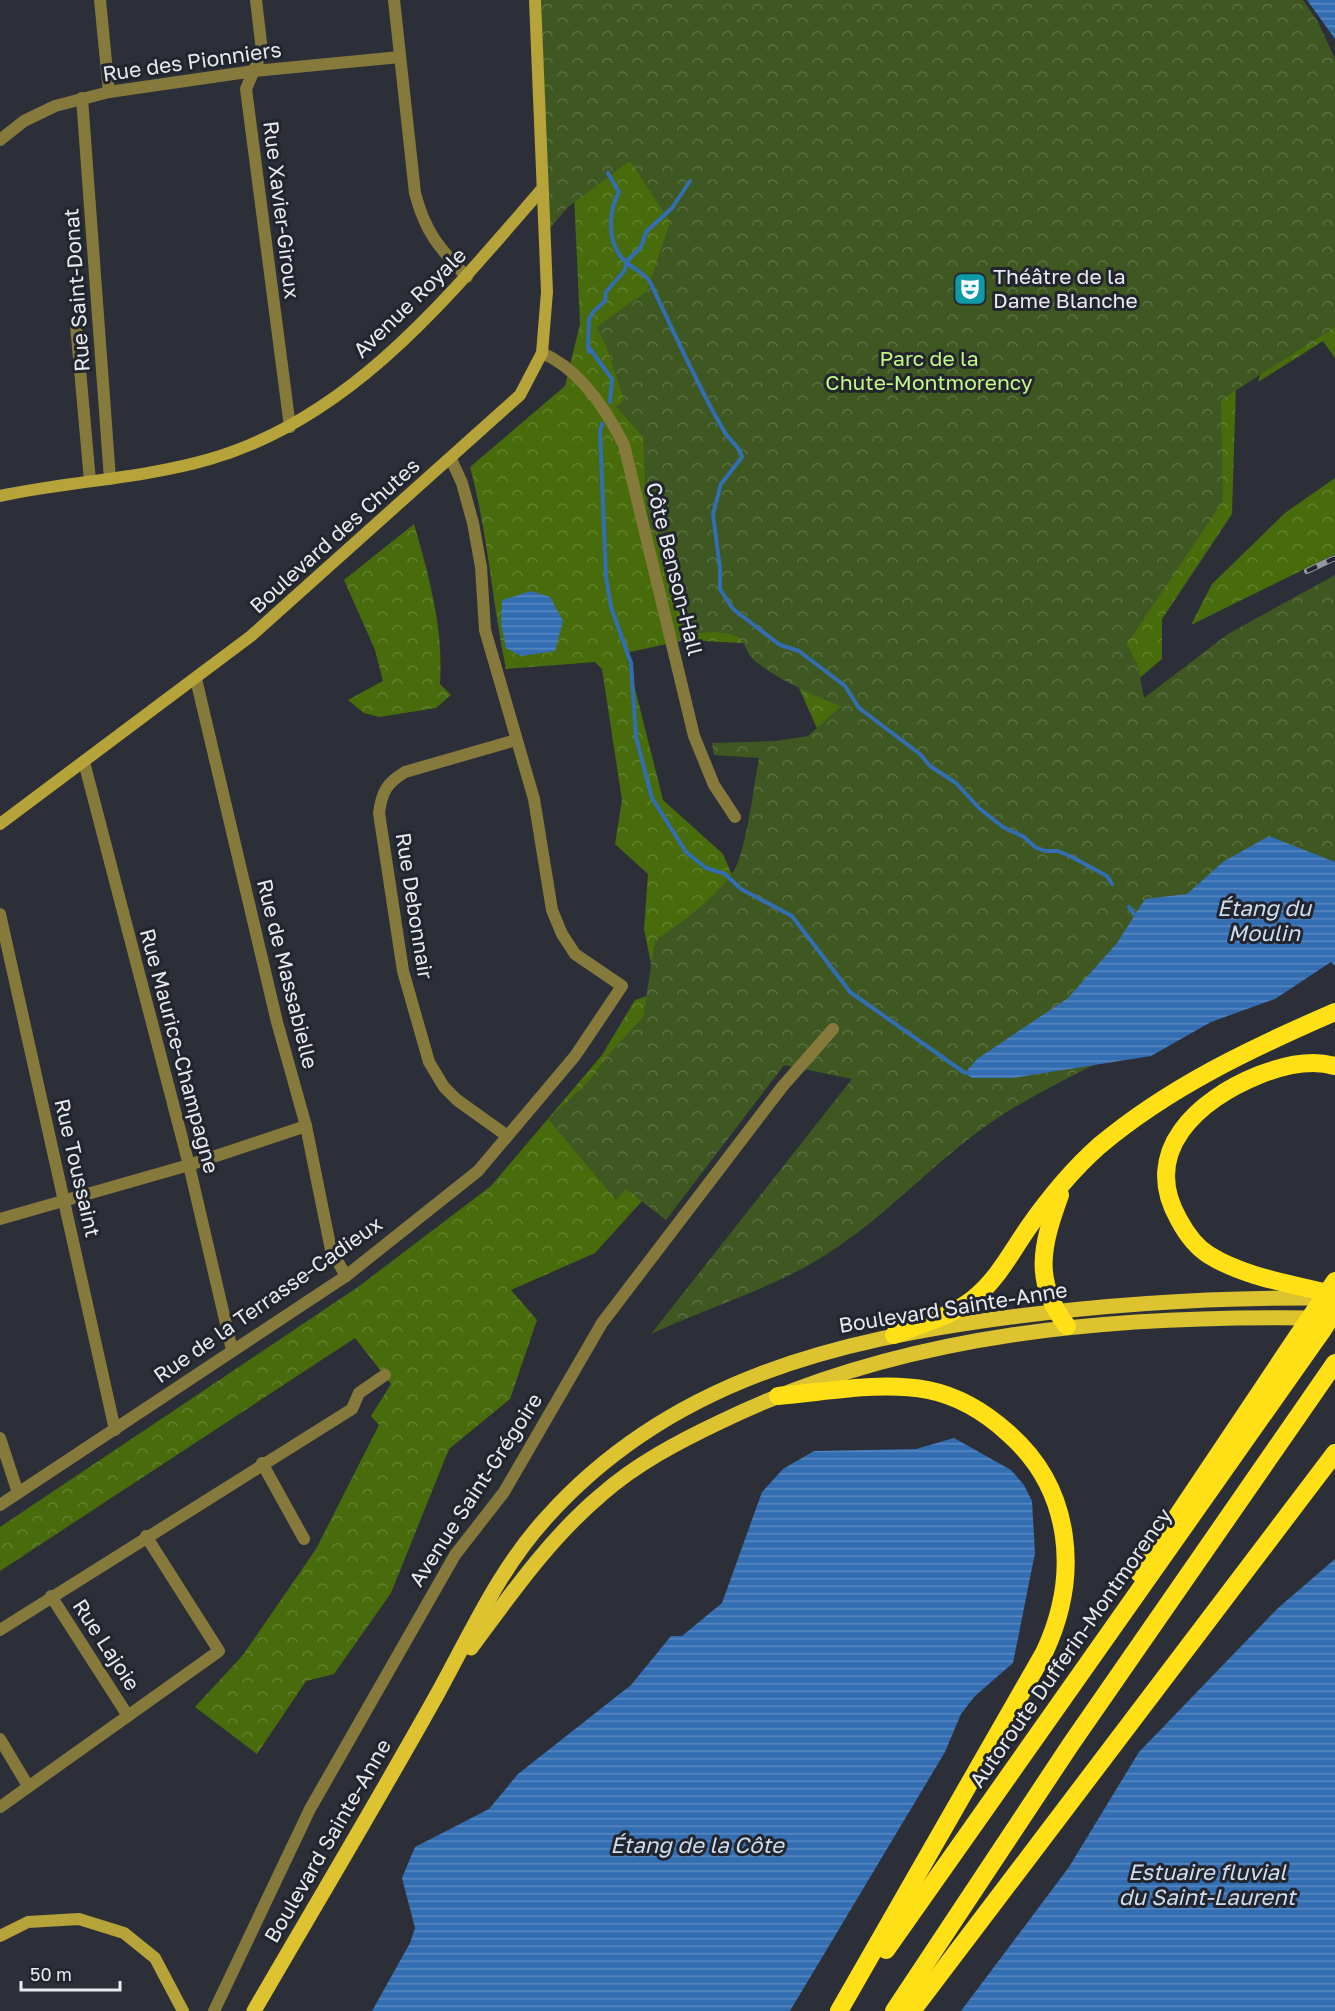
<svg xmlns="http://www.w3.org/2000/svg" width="1335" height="2011" font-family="'Golos Text',sans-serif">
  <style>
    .forest { fill: url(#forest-crowns) }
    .park { fill: url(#park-crowns) }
    .water { fill: url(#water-rules) }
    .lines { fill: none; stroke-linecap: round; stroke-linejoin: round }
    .stream { stroke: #336db2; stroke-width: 4 }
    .street { stroke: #857a3c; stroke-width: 12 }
    .secondary { stroke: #b6a339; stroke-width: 12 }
    .primary { stroke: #dcc32f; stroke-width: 15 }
    .highway { stroke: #ffe016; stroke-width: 18 }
    .rail-casing { stroke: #95979d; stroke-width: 6 }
    .rail { stroke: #22252d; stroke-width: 4; stroke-dasharray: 11; stroke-linecap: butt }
    .highway-bridge { stroke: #ffe016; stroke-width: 18 }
    .labels { text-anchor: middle; stroke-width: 6; stroke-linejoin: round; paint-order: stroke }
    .street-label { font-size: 21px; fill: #e8eaef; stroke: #22252d }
    .poi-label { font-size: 21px; fill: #e8eaef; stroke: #22252d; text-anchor: start }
    .park-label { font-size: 21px; fill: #c3f886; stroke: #22252d }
    .water-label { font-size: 22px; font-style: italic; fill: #ceddf0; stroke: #22252d }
  </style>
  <defs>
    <pattern id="forest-crowns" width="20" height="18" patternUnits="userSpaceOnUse" patternTransform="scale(1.5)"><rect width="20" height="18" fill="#486c0c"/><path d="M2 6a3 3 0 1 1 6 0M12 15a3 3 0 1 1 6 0" fill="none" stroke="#628130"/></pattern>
    <pattern id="park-crowns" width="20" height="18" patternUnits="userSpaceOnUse" patternTransform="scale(1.5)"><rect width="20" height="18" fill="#3f5821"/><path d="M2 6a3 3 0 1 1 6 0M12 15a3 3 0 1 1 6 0" fill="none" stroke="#5b7042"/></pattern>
    <pattern id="water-rules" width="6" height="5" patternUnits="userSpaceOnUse" patternTransform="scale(1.5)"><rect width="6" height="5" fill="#336db2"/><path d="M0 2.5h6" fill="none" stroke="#5a89c0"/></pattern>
  </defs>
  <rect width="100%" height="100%" fill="#2c2f37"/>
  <g class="forest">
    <path d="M570 108 1237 353 1232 514 1162 619V659L1085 724 819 733 780 645 684 640 626 653 663 800 723 854 748 912 653 1189 595 1253 511 1290 537 1320 510 1399 449 1449 391 1593 334 1674 306 1681 257 1754 195 1707 243 1655 316 1549 379 1425 371 1416 391 1384 355 1338 0 1571V1527L358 1287 491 1186 602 1055 635 1000 657 993 644 929 648 874 615 844 622 800 602 669 595 662 506 669C492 602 488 533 470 467L565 386 580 324Z"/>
    <polygon points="1335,326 1335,358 1323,341 1258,382 1274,329"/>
    <polygon points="1335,478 1335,554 1191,625 1212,584 1285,513"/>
    <path d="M414 524C429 576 444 629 440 684L451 695 436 708 379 717 364 713 348 700 383 681 375 650 344 580Z"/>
  </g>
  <path class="park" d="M535 0H1303L1318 22 1335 59V327L1221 400 1223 501 1127 644 1138 666 1144 698 1228 634 1335 575V957C1227 1006 1113 1049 1010 1110 946 1149 897 1207 836 1248 780 1287 712 1305 651 1334L852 1079 784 1065 666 1220 626 1189 616 1200 548 1119 589 1081 608 1055 643 1017 655 940C679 925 728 889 738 862 749 831 753 790 759 758L714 755 712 743 776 741 808 736 841 706C810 694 781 681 755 661 746 655 746 640 736 636 721 630 701 632 685 636L663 549 647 521 643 437 616 407 624 400 606 346 596 327 647 291 670 222 630 161 568 207 545 234Z"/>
  <g class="water">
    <polygon points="1307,0 1335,0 1335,39"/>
    <polygon points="531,591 550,597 563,621 555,651 521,656 506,648 501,624 502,600"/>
    <polygon points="1269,836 1335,862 1335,966 1331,962 1275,999 1211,1022 1151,1056 1013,1078 972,1078 965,1073 977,1059 1068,998 1117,943 1145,899 1187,894 1223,862"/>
    <polygon points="954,1438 1011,1470 1024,1485 1032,1501 1035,1553 1013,1663 975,1696 961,1714 945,1752 790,2011 372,2011 410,1943 415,1928 402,1878 415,1847 489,1809 518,1774 631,1685 671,1636 682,1636 722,1603 762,1492 783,1469 814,1451 916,1449"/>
    <polygon points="1335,1559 1335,2011 961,2011 1069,1867 1139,1752 1278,1608"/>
  </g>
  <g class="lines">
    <g class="stream">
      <path d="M608 173 619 192C608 212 607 245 625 261 634 270 643 271 650 282 674 332 696 383 724 431 730 442 739 445 742 457L721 484 713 514 720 569V589L733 609 780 645 799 651 845 686 859 708 920 754 930 766 956 783 980 809 1003 827 1024 837 1035 847 1045 851H1058L1070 856 1107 876 1112 884"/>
      <polyline points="588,346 589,320 593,312 605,301 606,292 625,270 626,262 641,247 646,232 672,208 690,181"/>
      <polyline points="589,352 588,346 612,379 610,402"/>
      <polyline points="602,424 600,431 606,577 611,607 631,663 636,737 652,798 686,852 706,868 725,874 741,889 792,916 850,992 965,1073"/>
      <polyline points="1129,907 1134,914"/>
    </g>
    <g class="street">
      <polyline points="100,0 109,92"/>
      <polyline points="256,0 262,51 246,89 290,427"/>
      <path d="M394 0 415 193C425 232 439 248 467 277"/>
      <polyline points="82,98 110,479"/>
      <polyline points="0,140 24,121 55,106 109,92 254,71 400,57"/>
      <polyline points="76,325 90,481"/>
      <path d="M542 353C580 369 606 409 624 445L694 736 714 785 735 817"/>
      <polyline points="196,679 277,1022 306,1126 331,1250 346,1276"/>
      <polyline points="84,762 189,1165 232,1350"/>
      <polyline points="0,914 115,1430"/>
      <path d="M506 1135 457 1100 444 1087 429 1062 403 971 379 813C382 791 387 783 405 772L516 740"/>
      <polyline points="0,1219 189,1165 306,1126"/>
      <polyline points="0,1438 18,1493"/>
      <polyline points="262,1463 304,1539"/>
      <polyline points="0,1505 346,1276 478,1171 575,1056 622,986 575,954 562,934 552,910 534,799 485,630 481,567 473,523 462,483 451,459"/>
      <polyline points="51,1596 128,1716"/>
      <polyline points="0,1630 352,1409 359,1393 385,1375"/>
      <polyline points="0,1739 28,1786"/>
      <polyline points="0,1807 219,1651 146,1536"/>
      <polyline points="214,2011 310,1809 455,1555 504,1492 602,1323 782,1087 833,1029"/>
    </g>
    <g class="secondary">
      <path d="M0 496C69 481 141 479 210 459 352 418 449 296 542 189"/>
      <polyline points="0,824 251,636 520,395 542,353 547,292 535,0"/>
      <polyline points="0,1936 28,1922 79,1919 124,1933 155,1958 183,2011"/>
    </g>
    <g class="primary">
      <path d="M471 1648C511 1594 549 1539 601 1495 636 1464 678 1442 720 1422 906 1331 1116 1315 1320 1318"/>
      <path d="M254 2011C316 1904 379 1799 439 1691 472 1631 500 1568 547 1517 670 1380 836 1340 1011 1317 1117 1303 1223 1297 1330 1298"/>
    </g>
    <g class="highway">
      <path d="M1335 1066C1311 1059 1282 1066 1259 1075 1199 1099 1139 1151 1179 1220 1186 1233 1196 1247 1209 1255 1246 1278 1294 1284 1335 1295"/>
      <path d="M1060 1195C1042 1245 1032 1281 1067 1326"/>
      <path d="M894 1335C921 1324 950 1317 973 1299 997 1280 1011 1253 1028 1228 1049 1198 1072 1170 1099 1146 1169 1087 1252 1048 1335 1012"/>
      <path d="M778 1396C827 1392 879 1381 928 1390 958 1396 986 1413 1008 1433 1073 1490 1080 1577 1044 1653L839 2011"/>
      <polyline points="1139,1573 1303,1328"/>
      <polyline points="886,1950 1322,1331"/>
      <polyline points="894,2011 1071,1744 1335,1363"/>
      <polyline points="912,2011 1335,1453"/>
    </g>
    <defs>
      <polyline id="rail" points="1307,571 1335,558"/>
    </defs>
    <use href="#rail" class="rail-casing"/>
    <use href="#rail" class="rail"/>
    <g class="highway-bridge">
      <polyline points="1303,1328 1335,1281"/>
      <polyline points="1322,1331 1335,1311"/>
    </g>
  </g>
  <defs>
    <symbol id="theatre-square" viewBox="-11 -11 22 22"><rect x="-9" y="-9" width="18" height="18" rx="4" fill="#0f9aa8" stroke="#22252d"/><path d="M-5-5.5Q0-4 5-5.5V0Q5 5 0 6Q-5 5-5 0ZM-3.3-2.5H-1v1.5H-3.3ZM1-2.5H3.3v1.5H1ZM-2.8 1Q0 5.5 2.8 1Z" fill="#fff"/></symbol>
  </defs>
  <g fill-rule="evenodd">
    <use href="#theatre-square" x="951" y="270" width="38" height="38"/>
  </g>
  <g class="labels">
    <g class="street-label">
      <text transform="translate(192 62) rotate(-8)" y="7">Rue des Pionniers</text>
      <text transform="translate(281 210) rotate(83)" y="7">Rue Xavier-Giroux</text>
      <text transform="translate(77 290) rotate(-94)" y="7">Rue Saint-Donat</text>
      <text transform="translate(410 303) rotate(-44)" y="7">Avenue Royale</text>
      <text transform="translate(335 536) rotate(-42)" y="7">Boulevard des Chutes</text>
      <text transform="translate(674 569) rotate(76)" y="7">Côte Benson-Hall</text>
      <text transform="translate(414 906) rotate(81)" y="7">Rue Debonnair</text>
      <text transform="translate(287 974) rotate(76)" y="7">Rue de Massabielle</text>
      <text transform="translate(179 1051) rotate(75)" y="7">Rue Maurice-Champagne</text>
      <text transform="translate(77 1168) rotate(77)" y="7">Rue Toussaint</text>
      <text transform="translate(268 1300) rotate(-35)" y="7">Rue de la Terrasse-Cadieux</text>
      <text transform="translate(953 1308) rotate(-9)" y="7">Boulevard Sainte-Anne</text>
      <text transform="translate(476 1490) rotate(-57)" y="7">Avenue Saint-Grégoire</text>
      <text transform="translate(106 1645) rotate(57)" y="7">Rue Lajoie</text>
      <text transform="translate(1071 1648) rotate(-55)" y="7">Autoroute Dufferin-Montmorency</text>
      <text transform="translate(328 1841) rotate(-60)" y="7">Boulevard Sainte-Anne</text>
    </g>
    <g class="poi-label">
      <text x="993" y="284">Théâtre de la<tspan x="993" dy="24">Dame Blanche</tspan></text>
    </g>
    <g class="park-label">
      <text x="929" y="366">Parc de la<tspan x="929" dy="24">Chute-Montmorency</tspan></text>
    </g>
    <g class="water-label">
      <text x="1264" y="916">Étang du<tspan x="1264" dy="25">Moulin</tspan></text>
      <text x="697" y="1853">Étang de la Côte</text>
      <text x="1207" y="1880">Estuaire fluvial<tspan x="1207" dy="25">du Saint-Laurent</tspan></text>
    </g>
  </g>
  <path d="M21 1981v9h99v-9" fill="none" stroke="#e8eaef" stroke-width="3"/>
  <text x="30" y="1981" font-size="18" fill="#e8eaef" stroke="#22252d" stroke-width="4.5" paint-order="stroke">50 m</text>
</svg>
